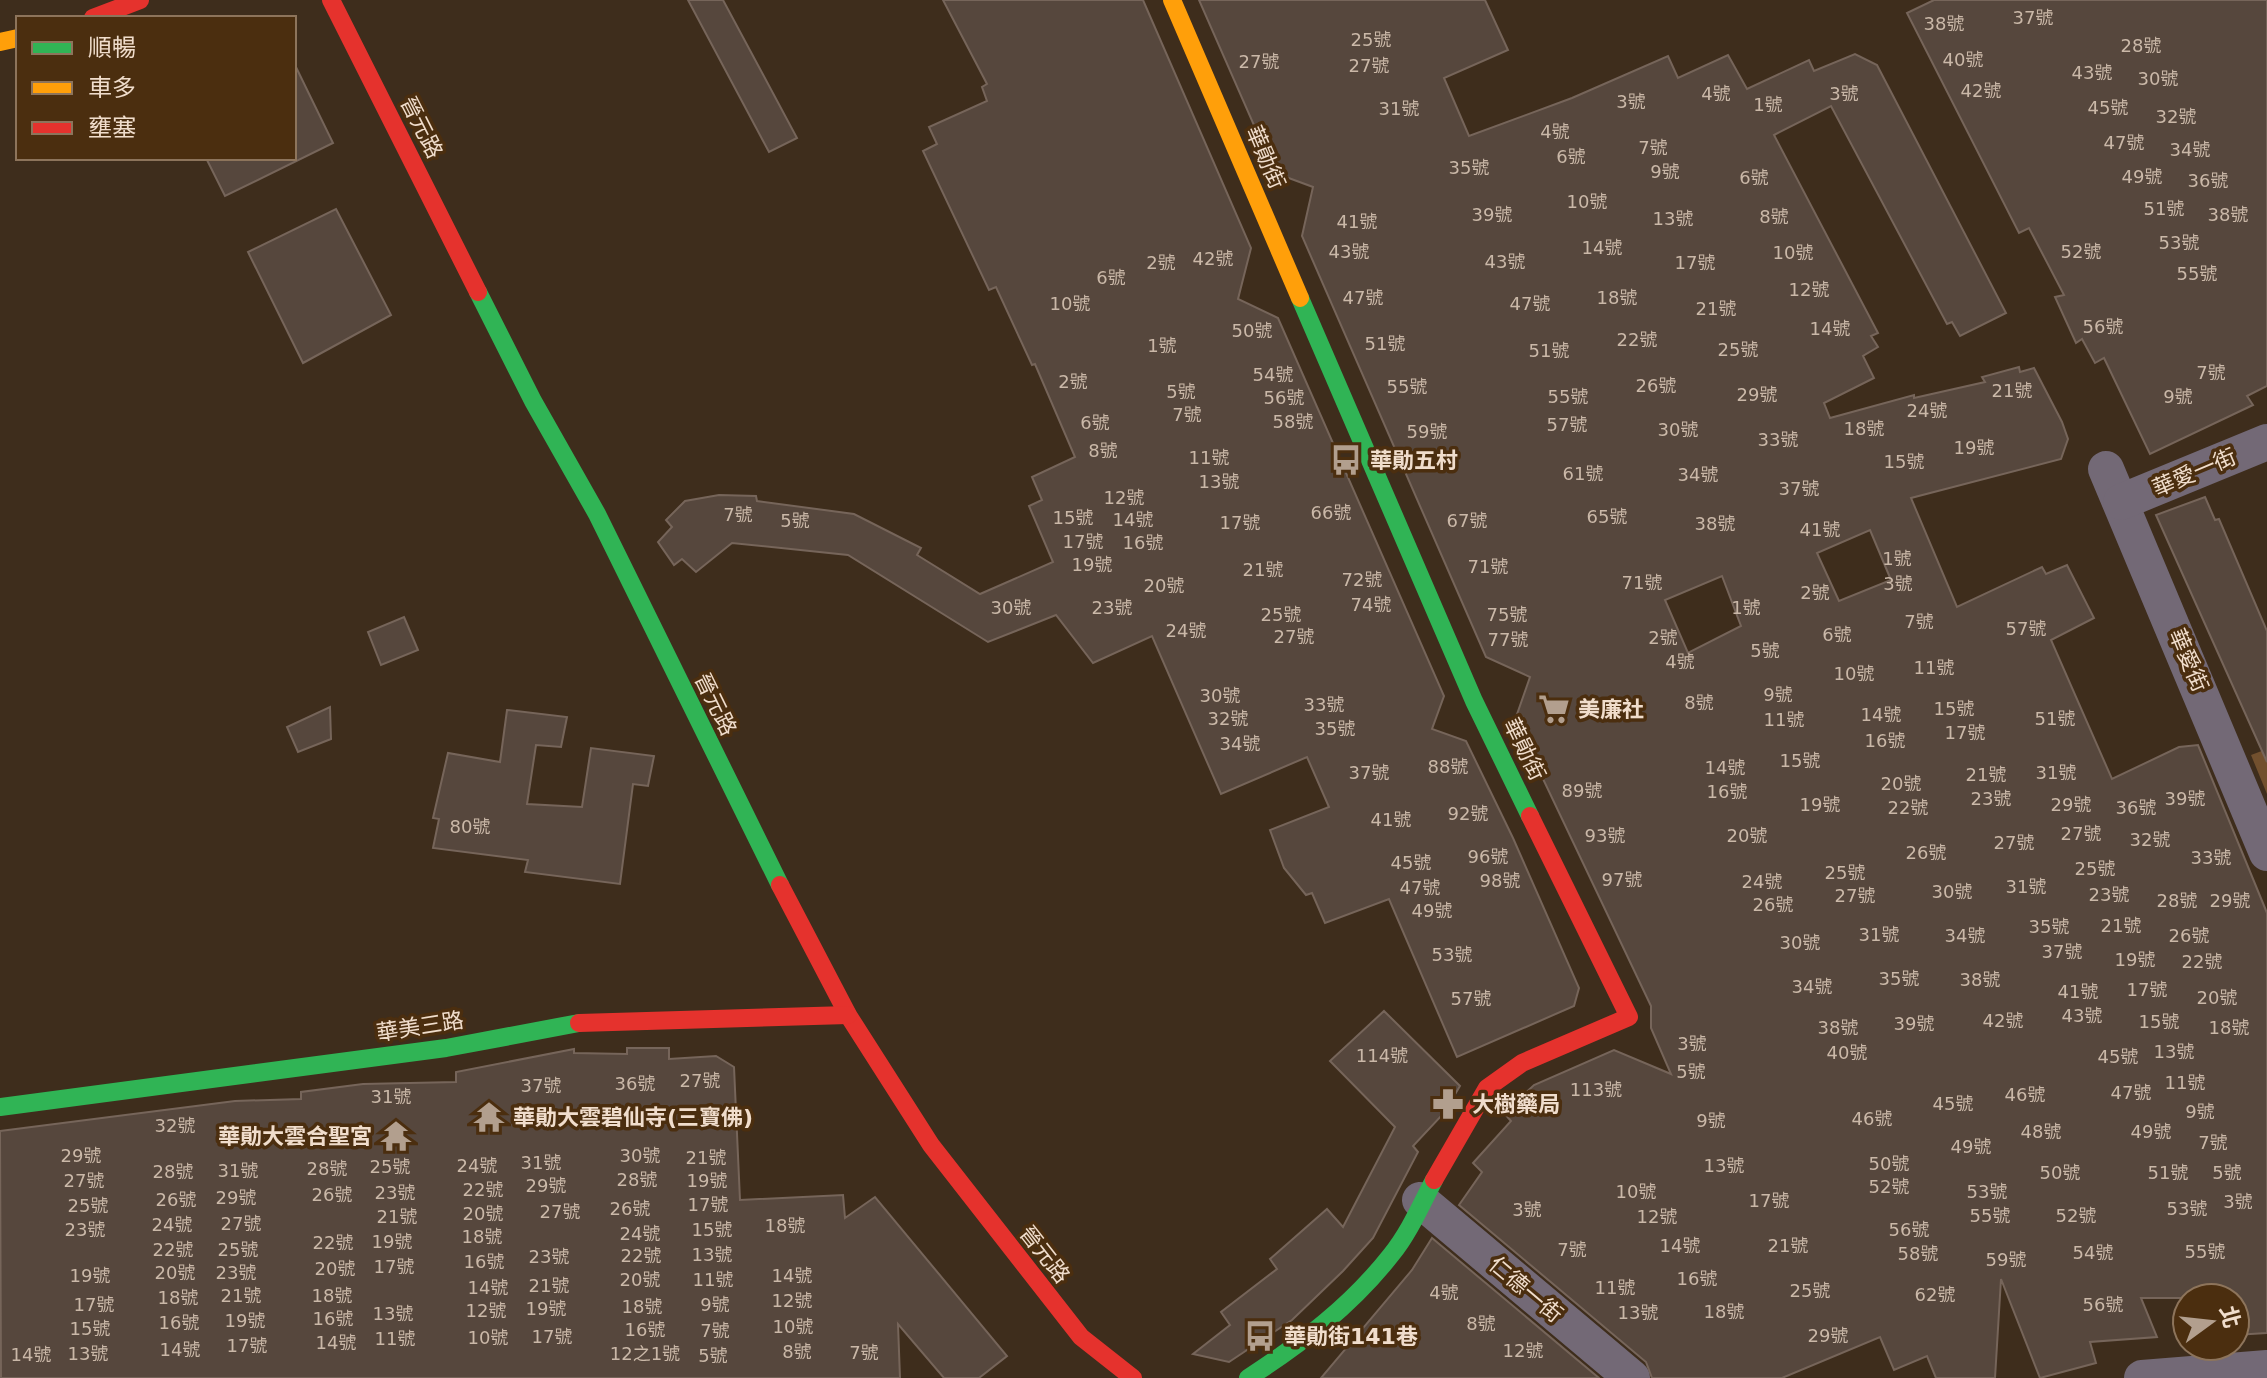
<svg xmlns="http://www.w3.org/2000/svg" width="2267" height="1378" font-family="'DejaVu Sans','Noto Sans TC',sans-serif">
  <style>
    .green { fill: #72502e }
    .building { fill: #56473d; stroke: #76655a; stroke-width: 2; fill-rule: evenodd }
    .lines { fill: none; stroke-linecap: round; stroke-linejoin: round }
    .street { stroke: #736976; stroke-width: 36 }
    .fast { stroke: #30b455; stroke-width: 18 }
    .slow { stroke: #ff9f0a; stroke-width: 18 }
    .jam { stroke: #e5322d; stroke-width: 18 }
    .labels { text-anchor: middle; stroke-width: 7; stroke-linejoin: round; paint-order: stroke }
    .number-label { font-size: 18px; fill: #cab8a8 }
    .street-label { font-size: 22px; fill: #f0ddcc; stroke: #4b2e0f }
    .poi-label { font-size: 22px; font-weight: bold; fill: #f0ddcc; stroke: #4b2e0f; text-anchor: start }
  </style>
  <rect width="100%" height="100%" fill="#3e2d1c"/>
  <polygon class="green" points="2267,749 2267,794 2251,755"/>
  <g class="building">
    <polygon points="688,0 723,0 797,138 769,152"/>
    <polygon points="943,0 1143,0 1251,248 1238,299 1278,318 1444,696 1432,729 1466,741 1513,838 1579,988 1574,1006 1457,1057 1389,899 1325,923 1312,893 1306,895 1284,868 1270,830 1329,807 1307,757 1221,794 1152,636 1093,663 1056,615 988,642 848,555 732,543 696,572 682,559 674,565 658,542 672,527 666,520 685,501 719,495 756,496 757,501 854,514 921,548 917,555 980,594 1053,562 1029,506 1042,500 1032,477 1075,457 1035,364 1032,365 996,287 989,290 923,151 937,144 929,127 987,101 982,87 987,84"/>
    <path d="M1199 0H1485L1508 50 1444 78 1469 136 1572 98 1668 56 1678 78 1728 55 1747 89 1809 60 1814 71 1855 54 1877 65 2006 313 1960 336 1952 322 1947 324 1831 106 1774 135 1878 333 1871 336 1878 347 1863 356 1874 378 1824 403 1830 418 1914 395V398L1985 382 1982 377 2019 367 2020 372 2034 368 2062 422 2068 439 2061 459 1911 498 1957 607 2042 567 2046 574 2067 565 2094 618 2051 640 2112 779 2179 747 2198 745 2267 913V1333L2235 1335V1298H2141L2157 1337 2090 1342 2096 1363 2040 1378 2001 1279 1995 1378H1936L1927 1356 1894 1370 1880 1337 1782 1378H1652L1646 1362 1459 1205 1482 1172 1473 1163 1511 1121 1504 1113 1534 1085 1614 1050 1671 1074 1651 1028V1006L1515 720 1530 677 1486 657 1302 236 1313 187 1275 173ZM1870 530 1891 580 1839 601 1817 553ZM1722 576 1741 626 1688 653 1665 600Z"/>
    <polygon points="1934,0 2267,0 2267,386 2247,396 2253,405 2150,454 2104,358 2095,363 2082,339 2076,343 2055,297 2064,295 2029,228 2019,233 1907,13"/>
    <polygon points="294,63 333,143 225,196 206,158 294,158"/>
    <polygon points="336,209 391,315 303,363 248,252"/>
    <polygon points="2205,497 2215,520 2219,519 2267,631 2267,762 2156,515"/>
    <polygon points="404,617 418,650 381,665 368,632"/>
    <polygon points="330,707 331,739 298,752 287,727"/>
    <polygon points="507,710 567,717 561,747 536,745 527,804 582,807 591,748 654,756 648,786 633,784 620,884 525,872 528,860 433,848 439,819 433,818 448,753 500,762"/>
    <polygon points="1384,1011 1460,1086 1444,1113 1413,1146 1418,1152 1373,1238 1343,1271 1292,1320 1229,1362 1193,1354 1230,1325 1221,1312 1277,1269 1270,1259 1327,1209 1343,1227 1395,1127 1330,1061"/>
    <polygon points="627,1048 669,1048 669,1059 716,1056 734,1067 740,1200 843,1195 845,1218 875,1197 1007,1356 979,1378 944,1378 898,1324 900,1378 1,1378 0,1131 235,1101 301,1099 301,1092 363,1084 456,1082 456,1072 574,1049 574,1053 627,1054"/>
    <polygon points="1432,1238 1599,1378 1321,1378 1412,1270"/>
  </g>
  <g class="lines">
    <g class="street">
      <polyline points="2106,469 2267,853"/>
      <polyline points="2121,502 2267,442"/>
      <polyline points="1420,1200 1632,1378"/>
      <polyline points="2142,1378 2267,1368"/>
    </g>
    <g class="fast">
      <polyline points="478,292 533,401 597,514 780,885"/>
      <polyline points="1300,298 1474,701 1530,816"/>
      <polyline points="0,1107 446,1048 579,1023"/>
      <path d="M1248 1378C1302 1343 1351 1306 1391 1255 1409 1233 1421 1205 1434 1180"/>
    </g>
    <g class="slow">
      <polyline points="1172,0 1300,298"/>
      <polyline points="0,42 18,38"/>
    </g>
    <g class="jam">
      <polyline points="331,0 478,292"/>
      <polyline points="93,18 140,0"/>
      <polyline points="780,885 848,1015 931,1145 1081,1337 1133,1378"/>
      <polyline points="579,1023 848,1015"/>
      <polyline points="1434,1180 1487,1088 1522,1063 1629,1017 1530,816"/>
    </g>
  </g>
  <defs>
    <symbol id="bus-bare" viewBox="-9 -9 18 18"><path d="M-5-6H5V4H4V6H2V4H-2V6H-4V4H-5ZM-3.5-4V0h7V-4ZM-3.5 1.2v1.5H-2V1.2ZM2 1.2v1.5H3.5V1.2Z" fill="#b29f8e" stroke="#4b2e0f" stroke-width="2.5" paint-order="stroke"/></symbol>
    <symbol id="supermarket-bare" viewBox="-9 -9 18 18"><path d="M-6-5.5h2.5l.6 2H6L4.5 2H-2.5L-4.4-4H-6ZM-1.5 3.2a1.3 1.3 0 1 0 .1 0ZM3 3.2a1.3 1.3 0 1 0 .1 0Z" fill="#b29f8e" stroke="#4b2e0f" stroke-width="2.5" paint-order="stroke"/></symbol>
    <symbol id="pharmacy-bare" viewBox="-9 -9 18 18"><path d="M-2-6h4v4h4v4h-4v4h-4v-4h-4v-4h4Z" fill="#b29f8e" stroke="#4b2e0f" stroke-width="2.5" paint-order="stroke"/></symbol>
    <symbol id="temple-bare" viewBox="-9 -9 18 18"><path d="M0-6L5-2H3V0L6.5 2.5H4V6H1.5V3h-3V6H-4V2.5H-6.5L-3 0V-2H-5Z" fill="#b29f8e" stroke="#4b2e0f" stroke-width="2.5" paint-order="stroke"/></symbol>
  </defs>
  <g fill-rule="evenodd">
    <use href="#bus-bare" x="1324" y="438" width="44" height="44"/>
    <use href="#supermarket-bare" x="1532" y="687" width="44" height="44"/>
    <use href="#pharmacy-bare" x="1426" y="1082" width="44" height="44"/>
    <use href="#temple-bare" x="467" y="1095" width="44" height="44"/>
    <use href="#temple-bare" x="374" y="1114" width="44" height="44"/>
    <use href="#bus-bare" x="1238" y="1314" width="44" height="44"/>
  </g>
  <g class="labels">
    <g class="number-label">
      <text x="2033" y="24">37號</text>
      <text x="1944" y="30">38號</text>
      <text x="1371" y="46">25號</text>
      <text x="2141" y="52">28號</text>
      <text x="1963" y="66">40號</text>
      <text x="1259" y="68">27號</text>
      <text x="1369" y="72">27號</text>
      <text x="2092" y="79">43號</text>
      <text x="2158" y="85">30號</text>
      <text x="1981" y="97">42號</text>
      <text x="1716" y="100">4號</text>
      <text x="1844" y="100">3號</text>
      <text x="1631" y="108">3號</text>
      <text x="1768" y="111">1號</text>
      <text x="2108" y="114">45號</text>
      <text x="1399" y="115">31號</text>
      <text x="2176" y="123">32號</text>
      <text x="1555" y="138">4號</text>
      <text x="2124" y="149">47號</text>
      <text x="1653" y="154">7號</text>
      <text x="2190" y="156">34號</text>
      <text x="1571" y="163">6號</text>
      <text x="1469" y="174">35號</text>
      <text x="1665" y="178">9號</text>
      <text x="2142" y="183">49號</text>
      <text x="1754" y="184">6號</text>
      <text x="2208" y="187">36號</text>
      <text x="1587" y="208">10號</text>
      <text x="2164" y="215">51號</text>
      <text x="1492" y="221">39號</text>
      <text x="2228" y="221">38號</text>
      <text x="1774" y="223">8號</text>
      <text x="1673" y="225">13號</text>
      <text x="1357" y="228">41號</text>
      <text x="2179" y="249">53號</text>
      <text x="1602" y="254">14號</text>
      <text x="1349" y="258">43號</text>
      <text x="2081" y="258">52號</text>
      <text x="1793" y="259">10號</text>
      <text x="1213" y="265">42號</text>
      <text x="1505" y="268">43號</text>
      <text x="1161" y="269">2號</text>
      <text x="1695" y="269">17號</text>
      <text x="2197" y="280">55號</text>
      <text x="1111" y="284">6號</text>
      <text x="1809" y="296">12號</text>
      <text x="1363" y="304">47號</text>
      <text x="1617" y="304">18號</text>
      <text x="1070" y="310">10號</text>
      <text x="1530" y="310">47號</text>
      <text x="1716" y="315">21號</text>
      <text x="2103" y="333">56號</text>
      <text x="1830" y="335">14號</text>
      <text x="1252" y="337">50號</text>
      <text x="1637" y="346">22號</text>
      <text x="1385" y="350">51號</text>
      <text x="1162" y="352">1號</text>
      <text x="1738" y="356">25號</text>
      <text x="1549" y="357">51號</text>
      <text x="2211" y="379">7號</text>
      <text x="1273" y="381">54號</text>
      <text x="1073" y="388">2號</text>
      <text x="1656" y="392">26號</text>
      <text x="1407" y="393">55號</text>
      <text x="2012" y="397">21號</text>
      <text x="1181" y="398">5號</text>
      <text x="1757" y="401">29號</text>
      <text x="1568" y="403">55號</text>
      <text x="2178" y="403">9號</text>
      <text x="1284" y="404">56號</text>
      <text x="1927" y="417">24號</text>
      <text x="1187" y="421">7號</text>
      <text x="1293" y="428">58號</text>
      <text x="1095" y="429">6號</text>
      <text x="1567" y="431">57號</text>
      <text x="1864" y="435">18號</text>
      <text x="1678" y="436">30號</text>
      <text x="1427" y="438">59號</text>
      <text x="1778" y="446">33號</text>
      <text x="1974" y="454">19號</text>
      <text x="1103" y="457">8號</text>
      <text x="1209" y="464">11號</text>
      <text x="1904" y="468">15號</text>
      <text x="1583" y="480">61號</text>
      <text x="1698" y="481">34號</text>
      <text x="1219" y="488">13號</text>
      <text x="1799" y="495">37號</text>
      <text x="1124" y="504">12號</text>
      <text x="1331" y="519">66號</text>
      <text x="738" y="521">7號</text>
      <text x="1607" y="523">65號</text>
      <text x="1073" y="524">15號</text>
      <text x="1133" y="526">14號</text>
      <text x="795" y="527">5號</text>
      <text x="1467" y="527">67號</text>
      <text x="1240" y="529">17號</text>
      <text x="1715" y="530">38號</text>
      <text x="1820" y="536">41號</text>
      <text x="1083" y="548">17號</text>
      <text x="1143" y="549">16號</text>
      <text x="1897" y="565">1號</text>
      <text x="1092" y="571">19號</text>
      <text x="1488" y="573">71號</text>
      <text x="1263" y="576">21號</text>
      <text x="1362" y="586">72號</text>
      <text x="1642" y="589">71號</text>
      <text x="1898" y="590">3號</text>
      <text x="1164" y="592">20號</text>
      <text x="1815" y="599">2號</text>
      <text x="1371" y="611">74號</text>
      <text x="1011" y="614">30號</text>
      <text x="1112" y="614">23號</text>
      <text x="1746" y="614">1號</text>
      <text x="1281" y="621">25號</text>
      <text x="1507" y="621">75號</text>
      <text x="1919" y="628">7號</text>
      <text x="2026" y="635">57號</text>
      <text x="1186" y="637">24號</text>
      <text x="1837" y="641">6號</text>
      <text x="1294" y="643">27號</text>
      <text x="1663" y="644">2號</text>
      <text x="1508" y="646">77號</text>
      <text x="1765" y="657">5號</text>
      <text x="1680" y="668">4號</text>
      <text x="1934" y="674">11號</text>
      <text x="1854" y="680">10號</text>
      <text x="1778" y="701">9號</text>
      <text x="1220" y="702">30號</text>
      <text x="1699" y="709">8號</text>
      <text x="1324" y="711">33號</text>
      <text x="1954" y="715">15號</text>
      <text x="1881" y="721">14號</text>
      <text x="1228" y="725">32號</text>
      <text x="2055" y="725">51號</text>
      <text x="1784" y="726">11號</text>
      <text x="1335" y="735">35號</text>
      <text x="1965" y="739">17號</text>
      <text x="1885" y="747">16號</text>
      <text x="1240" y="750">34號</text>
      <text x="1800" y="767">15號</text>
      <text x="1448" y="773">88號</text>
      <text x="1725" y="774">14號</text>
      <text x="1369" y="779">37號</text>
      <text x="2056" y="779">31號</text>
      <text x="1986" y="781">21號</text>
      <text x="1901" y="790">20號</text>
      <text x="1582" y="797">89號</text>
      <text x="1727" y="798">16號</text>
      <text x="1991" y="805">23號</text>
      <text x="2185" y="805">39號</text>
      <text x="1820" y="811">19號</text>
      <text x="2071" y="811">29號</text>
      <text x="1908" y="814">22號</text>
      <text x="2136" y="814">36號</text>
      <text x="1468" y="820">92號</text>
      <text x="1391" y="826">41號</text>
      <text x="470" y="833">80號</text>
      <text x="2081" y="840">27號</text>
      <text x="1605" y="842">93號</text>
      <text x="1747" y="842">20號</text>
      <text x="2150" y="846">32號</text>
      <text x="2014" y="849">27號</text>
      <text x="1926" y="859">26號</text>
      <text x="1488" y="863">96號</text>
      <text x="2211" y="864">33號</text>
      <text x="1411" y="869">45號</text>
      <text x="2095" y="875">25號</text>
      <text x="1845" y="879">25號</text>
      <text x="1622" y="886">97號</text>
      <text x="1500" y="887">98號</text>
      <text x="1762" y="888">24號</text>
      <text x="2026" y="893">31號</text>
      <text x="1420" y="894">47號</text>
      <text x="1952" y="898">30號</text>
      <text x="2109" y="901">23號</text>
      <text x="1855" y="902">27號</text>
      <text x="2177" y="907">28號</text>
      <text x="2230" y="907">29號</text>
      <text x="1773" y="911">26號</text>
      <text x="1432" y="917">49號</text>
      <text x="2121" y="932">21號</text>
      <text x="2049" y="933">35號</text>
      <text x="1879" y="941">31號</text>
      <text x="1965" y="942">34號</text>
      <text x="2189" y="942">26號</text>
      <text x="1800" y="949">30號</text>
      <text x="2062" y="958">37號</text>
      <text x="1452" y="961">53號</text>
      <text x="2135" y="966">19號</text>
      <text x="2202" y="968">22號</text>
      <text x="1899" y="985">35號</text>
      <text x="1980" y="986">38號</text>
      <text x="1812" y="993">34號</text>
      <text x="2147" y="996">17號</text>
      <text x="2078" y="998">41號</text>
      <text x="2217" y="1004">20號</text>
      <text x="1471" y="1005">57號</text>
      <text x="2082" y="1022">43號</text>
      <text x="2003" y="1027">42號</text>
      <text x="2159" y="1028">15號</text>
      <text x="1914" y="1030">39號</text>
      <text x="1838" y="1034">38號</text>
      <text x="2229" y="1034">18號</text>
      <text x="1692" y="1050">3號</text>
      <text x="2174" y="1058">13號</text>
      <text x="1847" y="1059">40號</text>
      <text x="1382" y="1062">114號</text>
      <text x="2118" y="1063">45號</text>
      <text x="1691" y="1078">5號</text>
      <text x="700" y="1087">27號</text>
      <text x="2185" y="1089">11號</text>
      <text x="635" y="1090">36號</text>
      <text x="541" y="1092">37號</text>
      <text x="1596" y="1096">113號</text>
      <text x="2131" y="1099">47號</text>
      <text x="2025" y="1101">46號</text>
      <text x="391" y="1103">31號</text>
      <text x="1953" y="1110">45號</text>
      <text x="2200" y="1118">9號</text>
      <text x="1872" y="1125">46號</text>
      <text x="1711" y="1127">9號</text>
      <text x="175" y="1132">32號</text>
      <text x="2041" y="1138">48號</text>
      <text x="2151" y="1138">49號</text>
      <text x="2213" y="1149">7號</text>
      <text x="1971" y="1153">49號</text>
      <text x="81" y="1162">29號</text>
      <text x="640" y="1162">30號</text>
      <text x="706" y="1164">21號</text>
      <text x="541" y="1169">31號</text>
      <text x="1889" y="1170">50號</text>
      <text x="477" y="1172">24號</text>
      <text x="1724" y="1172">13號</text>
      <text x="390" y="1173">25號</text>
      <text x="327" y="1175">28號</text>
      <text x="238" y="1177">31號</text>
      <text x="173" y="1178">28號</text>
      <text x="2060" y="1179">50號</text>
      <text x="2168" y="1179">51號</text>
      <text x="2227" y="1179">5號</text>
      <text x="637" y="1186">28號</text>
      <text x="84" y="1187">27號</text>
      <text x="707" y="1187">19號</text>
      <text x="546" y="1192">29號</text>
      <text x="1889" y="1193">52號</text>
      <text x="483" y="1196">22號</text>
      <text x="1636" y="1198">10號</text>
      <text x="1987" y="1198">53號</text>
      <text x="395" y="1199">23號</text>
      <text x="332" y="1201">26號</text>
      <text x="236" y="1204">29號</text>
      <text x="176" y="1206">26號</text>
      <text x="1769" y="1207">17號</text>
      <text x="2238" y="1208">3號</text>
      <text x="708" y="1211">17號</text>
      <text x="88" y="1212">25號</text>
      <text x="630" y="1215">26號</text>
      <text x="2187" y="1215">53號</text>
      <text x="1527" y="1216">3號</text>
      <text x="560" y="1218">27號</text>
      <text x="483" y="1220">20號</text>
      <text x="1990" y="1222">55號</text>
      <text x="2076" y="1222">52號</text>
      <text x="397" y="1223">21號</text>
      <text x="1657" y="1223">12號</text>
      <text x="241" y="1230">27號</text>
      <text x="172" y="1231">24號</text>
      <text x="785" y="1232">18號</text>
      <text x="85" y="1236">23號</text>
      <text x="712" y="1236">15號</text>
      <text x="1909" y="1236">56號</text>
      <text x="640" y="1240">24號</text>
      <text x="482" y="1243">18號</text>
      <text x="392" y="1248">19號</text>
      <text x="333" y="1249">22號</text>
      <text x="1680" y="1252">14號</text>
      <text x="1788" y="1252">21號</text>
      <text x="173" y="1256">22號</text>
      <text x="238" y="1256">25號</text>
      <text x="1572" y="1256">7號</text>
      <text x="2205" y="1258">55號</text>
      <text x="2093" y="1259">54號</text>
      <text x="1918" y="1260">58號</text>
      <text x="712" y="1261">13號</text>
      <text x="641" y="1262">22號</text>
      <text x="549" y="1263">23號</text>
      <text x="2006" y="1266">59號</text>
      <text x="484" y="1268">16號</text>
      <text x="394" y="1273">17號</text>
      <text x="335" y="1275">20號</text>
      <text x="175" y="1279">20號</text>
      <text x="236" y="1279">23號</text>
      <text x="90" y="1282">19號</text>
      <text x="792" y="1282">14號</text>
      <text x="1697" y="1285">16號</text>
      <text x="640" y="1286">20號</text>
      <text x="713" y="1286">11號</text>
      <text x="549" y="1292">21號</text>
      <text x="488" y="1294">14號</text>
      <text x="1615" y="1294">11號</text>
      <text x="1810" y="1297">25號</text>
      <text x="1444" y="1299">4號</text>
      <text x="1935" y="1301">62號</text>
      <text x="241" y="1302">21號</text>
      <text x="332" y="1302">18號</text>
      <text x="178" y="1304">18號</text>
      <text x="792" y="1307">12號</text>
      <text x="94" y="1311">17號</text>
      <text x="715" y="1311">9號</text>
      <text x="2103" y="1311">56號</text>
      <text x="642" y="1313">18號</text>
      <text x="546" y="1315">19號</text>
      <text x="486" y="1317">12號</text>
      <text x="1724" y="1318">18號</text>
      <text x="1638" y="1319">13號</text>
      <text x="393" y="1320">13號</text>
      <text x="333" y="1325">16號</text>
      <text x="245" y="1327">19號</text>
      <text x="179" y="1329">16號</text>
      <text x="1481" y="1330">8號</text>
      <text x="793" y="1333">10號</text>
      <text x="90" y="1335">15號</text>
      <text x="645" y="1336">16號</text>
      <text x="715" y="1337">7號</text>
      <text x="1828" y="1342">29號</text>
      <text x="552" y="1343">17號</text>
      <text x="488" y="1344">10號</text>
      <text x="395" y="1345">11號</text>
      <text x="336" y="1349">14號</text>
      <text x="247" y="1352">17號</text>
      <text x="180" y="1356">14號</text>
      <text x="1523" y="1357">12號</text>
      <text x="797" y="1358">8號</text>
      <text x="864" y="1359">7號</text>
      <text x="88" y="1360">13號</text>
      <text x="645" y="1360">12之1號</text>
      <text x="31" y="1361">14號</text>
      <text x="713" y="1362">5號</text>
    </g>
    <g class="street-label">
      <text transform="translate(422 127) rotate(63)" y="8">晉元路</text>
      <text transform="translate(1266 157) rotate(67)" y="8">華勛街</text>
      <text transform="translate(2194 472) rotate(-23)" y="8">華愛一街</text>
      <text transform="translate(2189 660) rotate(67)" y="8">華愛街</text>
      <text transform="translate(716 704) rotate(64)" y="8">晉元路</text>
      <text transform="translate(1525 749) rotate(64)" y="8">華勛街</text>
      <text transform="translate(420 1026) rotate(-9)" y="8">華美三路</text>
      <text transform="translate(1045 1254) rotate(52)" y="8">晉元路</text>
      <text transform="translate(1526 1289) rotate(40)" y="8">仁德一街</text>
    </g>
    <g class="poi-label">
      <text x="1370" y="468">華勛五村</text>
      <text x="1578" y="717">美廉社</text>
      <text x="1472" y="1112">大樹藥局</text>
      <text x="513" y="1125">華勛大雲碧仙寺(三寶佛)</text>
      <text x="372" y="1144" text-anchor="end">華勛大雲合聖宮</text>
      <text x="1284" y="1344">華勛街141巷</text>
    </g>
  </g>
  <rect x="16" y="16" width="280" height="144" fill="#4b2e0f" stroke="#8d745b" stroke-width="2"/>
  <rect x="32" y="42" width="40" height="12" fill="#30b455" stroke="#8d745b" stroke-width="2"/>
  <text x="88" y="56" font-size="24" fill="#f0ddcc">順暢</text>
  <rect x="32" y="82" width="40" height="12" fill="#ff9f0a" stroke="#8d745b" stroke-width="2"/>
  <text x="88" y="96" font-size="24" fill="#f0ddcc">車多</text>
  <rect x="32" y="122" width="40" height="12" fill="#e5322d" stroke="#8d745b" stroke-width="2"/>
  <text x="88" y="136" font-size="24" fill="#f0ddcc">壅塞</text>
  <g transform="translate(2211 1322) rotate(75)"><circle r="38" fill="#4b2e0f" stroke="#8d745b" stroke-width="2"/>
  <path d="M0-6L14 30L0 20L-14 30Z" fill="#b29f8e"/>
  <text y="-12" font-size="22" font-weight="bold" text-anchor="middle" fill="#f0ddcc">北</text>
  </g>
</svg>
